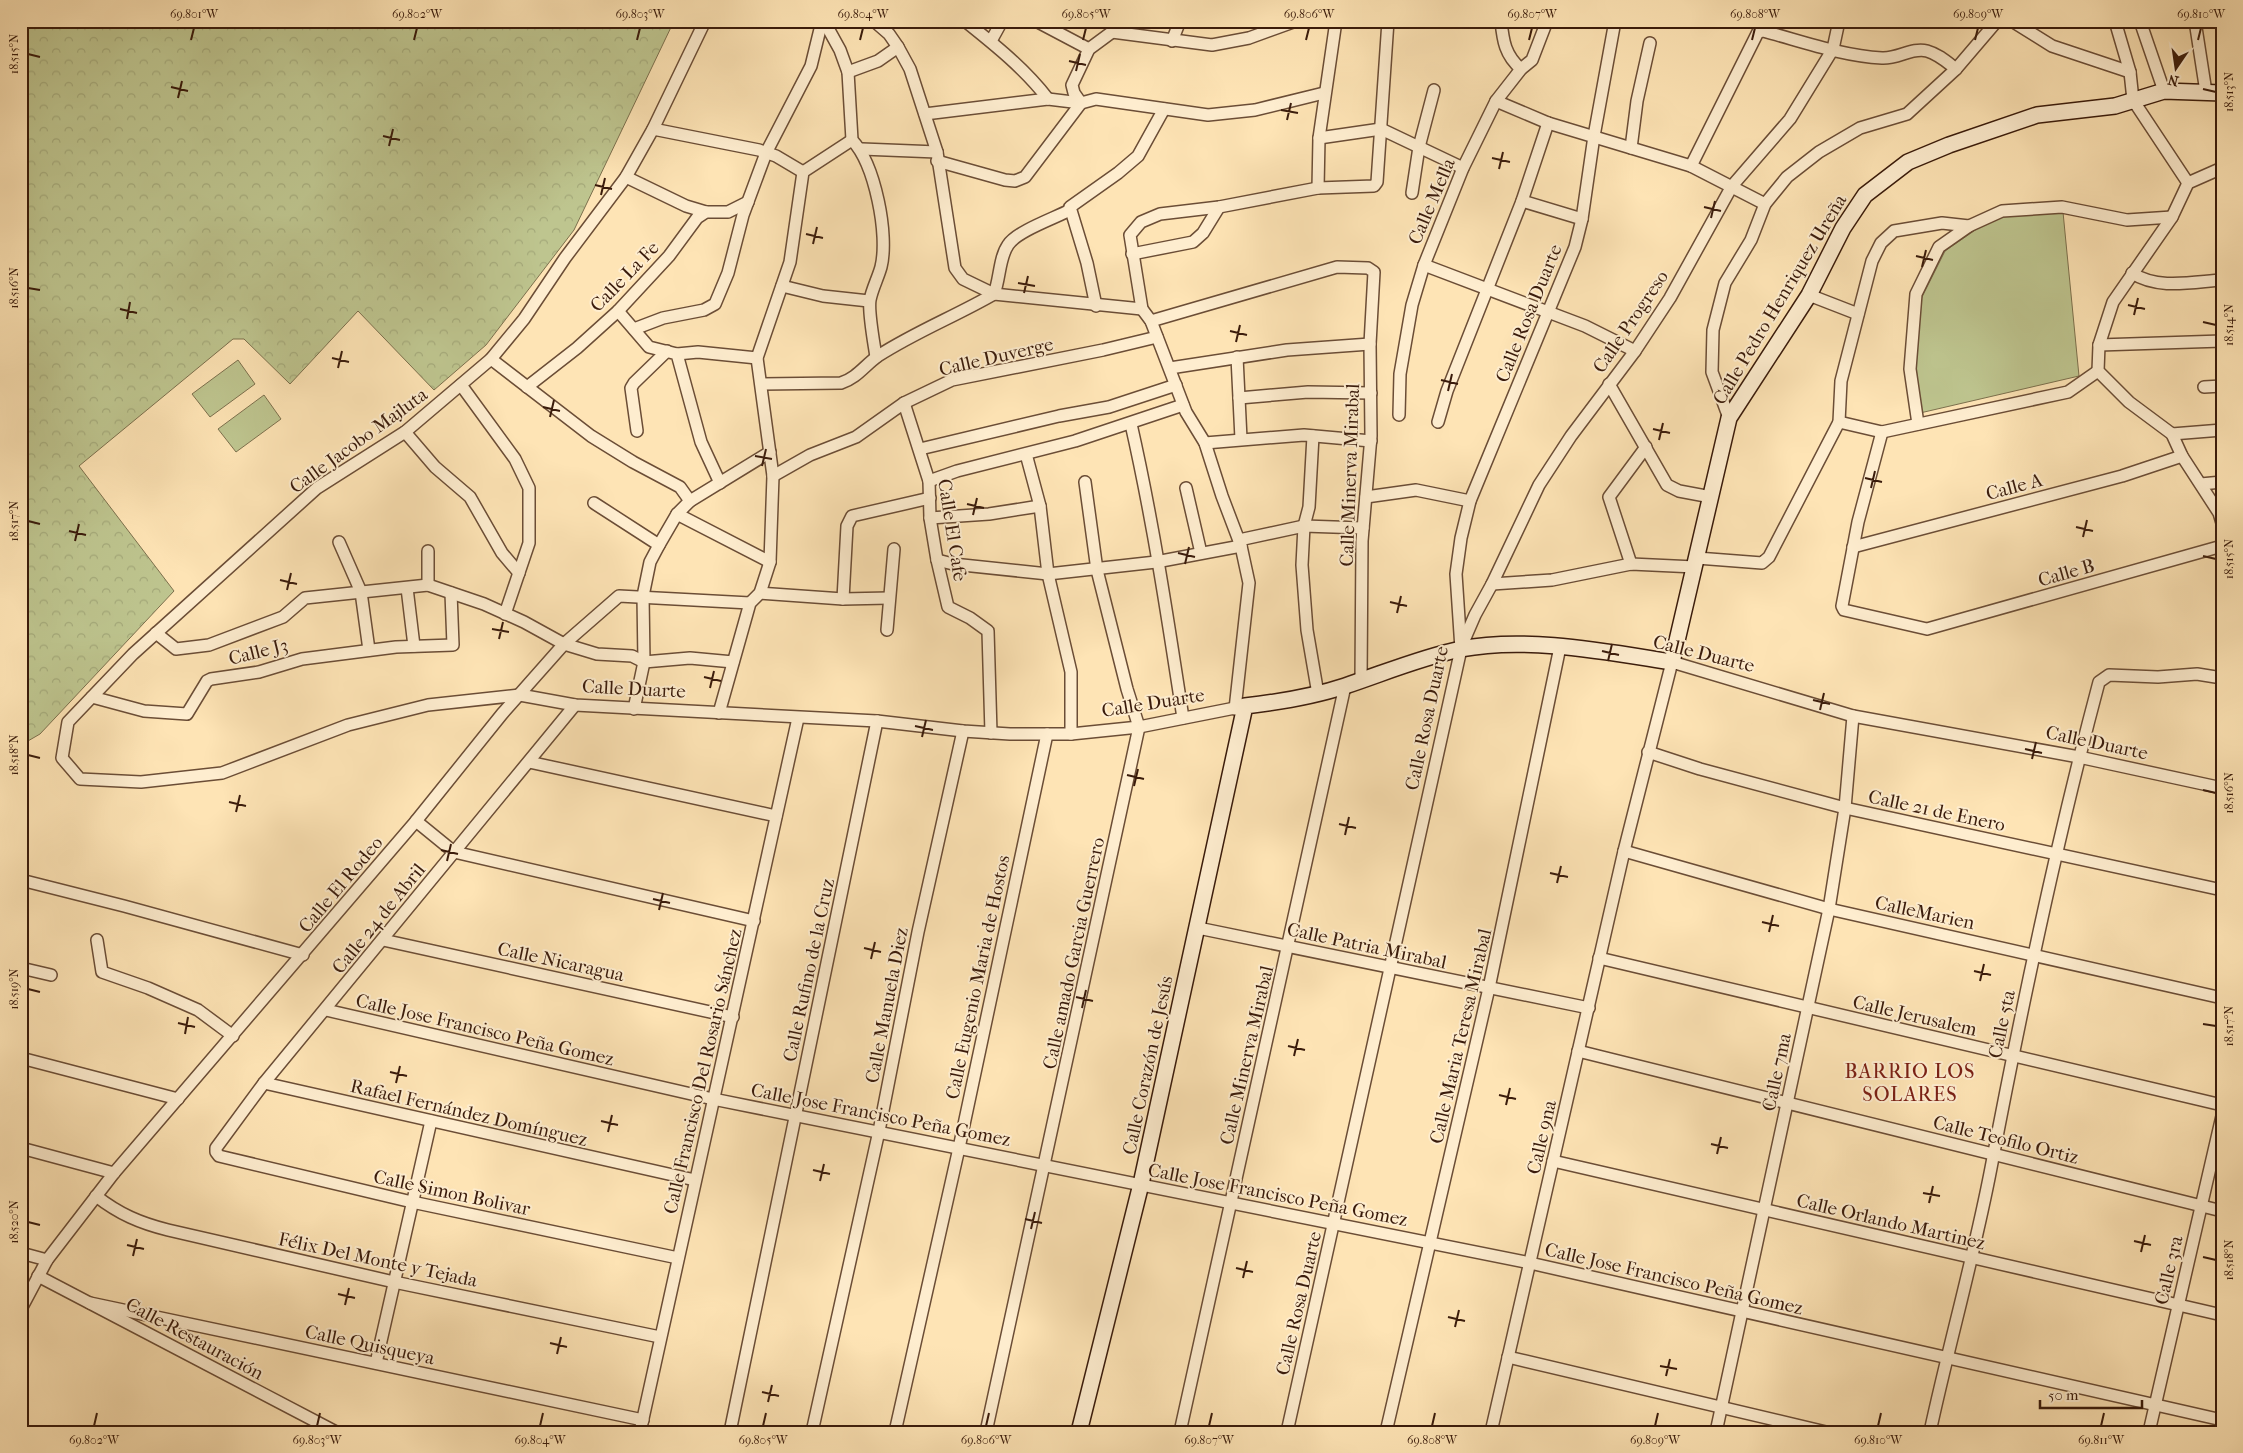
<svg xmlns="http://www.w3.org/2000/svg" width="2243" height="1453" font-family="'IM FELL French Canon',serif">
  <style>
    .forest { fill: url(#forest-crowns); stroke: #7c704d }
    .pitch { fill: #bec58f; stroke: #7c704d }
    .lines { fill: none; stroke-linecap: round; stroke-linejoin: round }
    .street-casing { stroke: #6b4d36; stroke-width: 14 }
    .secondary-casing { stroke: #3a1b0b; stroke-width: 18 }
    .street { stroke: #feedcf; stroke-width: 11 }
    .secondary { stroke: #feedcf; stroke-width: 15 }
    .ticks { fill: none; stroke: #3a1b0b; stroke-width: 2 }
    .labels { text-anchor: middle; stroke-width: 4; stroke-linejoin: round; paint-order: stroke }
    .street-label { font-size: 19px; fill: #3a1b0b; stroke: #feedcf }
    .neighbourhood-label { font-size: 20px; letter-spacing: 1px; fill: #7a1f14; stroke: #feedcf }
    .neatline { fill: none; stroke: #3a1b0b; stroke-width: 2 }
    .ticks-label { font-size: 12px; text-anchor: middle; fill: #3a1b0b }
  </style>
  <defs>
    <pattern id="forest-crowns" width="20" height="18" patternUnits="userSpaceOnUse" patternTransform="scale(1.25)"><rect width="20" height="18" fill="#bec58f"/><path d="M2 6a3 3 0 1 1 6 0M12 15a3 3 0 1 1 6 0" fill="none" stroke="#a4a97a"/></pattern>
  </defs>
  <rect width="100%" height="100%" fill="#fee4b5"/>
  <filter id="stains"><feTurbulence type="fractalNoise" baseFrequency=".004" numOctaves="4"/><feColorMatrix values="0 0 0 0 .2 0 0 0 0 .09 0 0 0 0 .02 0 0 0 .5 -.17"/></filter>
  <radialGradient id="worn" r=".72"><stop offset=".6" stop-color="#630" stop-opacity="0"/><stop offset="1" stop-color="#630" stop-opacity=".3"/></radialGradient>
  <polygon class="forest" points="21,21 674,21 574,230 486,345 434,390 358,311 290,384 244,339 233,339 79,466 174,591 40,734 21,745"/>
  <g class="pitch">
    <polygon points="2063,212 2079,376 1920,413 1916,366 1921,299 1945,251 1994,217"/>
    <polygon points="238,360 255,384 210,417 192,394"/>
    <polygon points="264,395 281,419 236,452 218,429"/>
  </g>
  <g class="lines">
    <defs>
      <g id="street">
        <polyline points="705,21 653,129 626,177 565,258 524,319 491,359 405,432 317,488 133,654 68,722 62,758 80,779 141,782 222,773 348,725 428,705 520,695 575,705 877,721 963,731 1010,734 1071,734 1139,727 1245,706"/>
        <path d="M824 21 840 50 848 72 852 140C875 164 889 235 881 267 878 278 872 289 870 300 868 312 874 343 876 357"/>
        <polyline points="874,21 889,34 898,47 910,69 937,152 955,268 963,279 994,294 1142,309"/>
        <path d="M965 21C995 45 1025 69 1048 99"/>
        <polyline points="1036,21 1089,49"/>
        <path d="M1501 21C1503 41 1505 55 1521 69"/>
        <polyline points="2012,21 2052,46 2130,72"/>
        <polyline points="2115,21 2130,72 2133,100 2188,183"/>
        <polyline points="2140,21 2164,91"/>
        <polyline points="2195,21 2206,92"/>
        <polyline points="1112,32 1212,45 1249,38 1296,21"/>
        <polyline points="991,41 1002,21"/>
        <polyline points="1172,41 1180,21"/>
        <polyline points="848,72 878,61 898,47"/>
        <polyline points="1496,101 1548,123 1691,166 1765,204"/>
        <polyline points="925,114 1048,99 1081,103 1096,99 1208,115 1255,110 1324,93"/>
        <polyline points="653,129 759,150 776,156 803,172"/>
        <polyline points="1319,138 1381,129 1463,168"/>
        <polyline points="1631,148 1637,101 1650,43"/>
        <polyline points="862,149 937,152"/>
        <polyline points="937,161 1005,180 1015,181 1025,177 1081,103 1074,93 1072,85 1089,49 1112,32 1120,21"/>
        <path d="M1691 166 1758 32 1763 31C1801 41 1842 56 1882 58 1898 59 1912 47 1927 51 1938 54 1947 62 1956 69"/>
        <polyline points="2222,168 2188,183 2172,217 2113,302 2099,345 2098,371 2129,402 2172,434 2182,456 2219,513 2222,523"/>
        <polyline points="626,177 686,206 706,212"/>
        <polyline points="1318,188 1319,138 1336,21"/>
        <polyline points="1412,193 1419,147 1434,90"/>
        <polyline points="1522,201 1582,219"/>
        <polyline points="1132,254 1193,242 1203,233 1219,207"/>
        <polyline points="1424,265 1585,326 1635,351"/>
        <path d="M2132 273C2158 290 2192 282 2222 280"/>
        <polyline points="782,286 823,296 869,301"/>
        <polyline points="1809,295 1858,314"/>
        <polyline points="1096,306 1087,263 1070,207 1118,173 1138,156 1164,109"/>
        <polyline points="618,311 649,347 677,354 701,442 720,483"/>
        <polyline points="1151,321 1337,267 1368,268 1374,272 1370,344 1371,436 1362,541 1361,680"/>
        <polyline points="634,329 663,318 704,310 715,304 728,273 743,215 766,153 811,66 822,21"/>
        <polyline points="2099,345 2222,341"/>
        <polyline points="677,354 698,352 757,358"/>
        <polyline points="1237,357 1241,439"/>
        <polyline points="491,359 591,436 633,462 680,487 690,501"/>
        <polyline points="1170,368 1287,350 1370,344"/>
        <path d="M762 384 841 383C857 378 865 365 878 356 915 332 956 316 994 294 1000 279 999 258 1008 245 1017 231 1055 218 1070 210"/>
        <polyline points="1609,384 1667,485 1679,491 1711,497"/>
        <polyline points="461,385 515,459 529,488 529,543 505,614"/>
        <polyline points="527,387 577,348 618,311 669,256 697,218 706,212 728,212 748,202"/>
        <polyline points="2204,387 2222,386"/>
        <polyline points="1239,398 1308,392 1371,393"/>
        <polyline points="904,403 929,481 930,518 937,560 948,607 970,618 988,631 991,733"/>
        <polyline points="1399,415 1400,374 1412,305 1424,265 1463,168 1496,101 1521,69 1532,60 1547,21"/>
        <polyline points="1729,418 1712,372 1713,330 1725,283 1751,240 1765,204 1787,177 1819,152 1860,128 1907,114 1956,69 1997,21"/>
        <polyline points="1438,422 1447,391 1522,201 1548,123"/>
        <polyline points="1839,422 1882,432 2068,392 2098,371"/>
        <path d="M1131 424C1153 521 1168 620 1183 718"/>
        <polyline points="1918,424 1910,369 1916,294 1939,247 1969,226 2002,211 2062,207 2127,220 2172,217"/>
        <polyline points="637,431 631,388 634,383 667,351"/>
        <polyline points="405,432 435,467 470,497 502,553 519,573"/>
        <polyline points="1882,432 1858,522 1842,606 1844,610 1927,629 2222,546"/>
        <polyline points="2172,434 2222,430"/>
        <polyline points="1313,436 1309,507 1304,526 1302,565 1307,630 1318,694"/>
        <polyline points="1205,443 1304,435 1371,441"/>
        <polyline points="920,449 1059,416 1109,407 1176,385"/>
        <polyline points="1026,454 1040,506 1048,574 1071,672 1071,734"/>
        <polyline points="773,476 810,455 856,437 904,403 952,380 1103,350 1157,337"/>
        <polyline points="929,481 957,471 1075,441 1183,405"/>
        <polyline points="2201,484 2222,482"/>
        <polyline points="1186,488 1201,553"/>
        <polyline points="1366,497 1416,490 1470,501"/>
        <polyline points="594,503 659,545"/>
        <polyline points="677,514 770,562"/>
        <polyline points="930,518 989,514 1040,506"/>
        <polyline points="1239,540 1304,526 1363,528"/>
        <polyline points="339,542 361,592 369,650"/>
        <polyline points="1853,547 2122,476 2182,456"/>
        <polyline points="428,551 428,585"/>
        <polyline points="1697,558 1762,563 1769,557 1839,422 1841,381 1872,261 1881,243 1894,231 1942,223 1969,226"/>
        <polyline points="937,560 953,564 1048,574 1156,562 1241,546"/>
        <polyline points="1631,564 1609,497 1646,447"/>
        <polyline points="1492,584 1552,580 1631,564 1695,567"/>
        <polyline points="407,588 414,646"/>
        <polyline points="760,593 843,599 889,598"/>
        <polyline points="843,599 847,526 852,516 930,498"/>
        <polyline points="887,630 894,549"/>
        <polyline points="156,633 176,649 209,645 283,617 305,598 428,585 484,604 524,622 564,644 597,654 632,656 644,662 690,658 733,662"/>
        <polyline points="1462,645 1475,615 1492,584 1539,485 1571,436 1635,351 1670,298 1732,186 1790,119 1833,49 1839,21"/>
        <polyline points="92,697 144,711 187,714 207,681 211,679 259,672 302,659 396,647 453,645 451,593"/>
        <polyline points="575,705 264,1083 216,1148 216,1152 219,1156 412,1202 678,1258"/>
        <polyline points="634,709 644,662 643,596 650,562 659,545 677,514 690,501 770,452"/>
        <polyline points="1235,709 1249,583 1241,546 1222,496 1205,443 1186,412 1151,321 1142,309 1130,235 1141,222 1160,214 1219,207 1318,188 1374,186 1377,182 1388,21"/>
        <polyline points="719,713 750,603 760,593 770,562 773,476 757,358 790,262 803,172 852,140"/>
        <polyline points="1648,752 1700,769 1845,808 2222,890"/>
        <polyline points="529,762 776,816"/>
        <polyline points="416,821 454,852 754,921"/>
        <polyline points="1624,851 1829,909 2222,998"/>
        <polyline points="21,880 124,906 303,955"/>
        <polyline points="1198,928 1589,1008"/>
        <polyline points="97,940 102,972 148,988 198,1010 233,1036"/>
        <polyline points="383,940 733,1017"/>
        <polyline points="1599,958 2222,1105"/>
        <polyline points="21,968 51,975"/>
        <polyline points="326,1010 713,1099 1530,1263 2222,1420"/>
        <polyline points="1578,1051 2222,1211"/>
        <polyline points="21,1058 178,1099"/>
        <polyline points="264,1083 695,1180"/>
        <polyline points="21,1148 114,1173"/>
        <polyline points="1553,1161 2222,1315"/>
        <path d="M96 1196C119 1214 140 1223 168 1230L394 1282 660 1337"/>
        <polyline points="21,1253 47,1260"/>
        <polyline points="38,1276 336,1432"/>
        <polyline points="90,1303 643,1420"/>
        <polyline points="21,1309 47,1260 114,1173 416,821 502,714 564,644 619,596 750,603"/>
        <polyline points="1508,1357 1826,1432"/>
        <polyline points="376,1363 431,1121"/>
        <polyline points="640,1432 798,718"/>
        <polyline points="730,1432 877,721"/>
        <polyline points="812,1432 879,1131 918,932 963,731"/>
        <polyline points="895,1432 959,1148 1047,734"/>
        <polyline points="986,1432 1139,727 1127,689 1097,570 1085,482"/>
        <polyline points="1180,1432 1345,686"/>
        <polyline points="1287,1432 1461,649 1456,574 1461,538 1470,501 1575,247 1582,219 1594,136 1615,21"/>
        <polyline points="1386,1432 1489,988 1560,647"/>
        <polyline points="1491,1432 1624,851 1672,662 1853,716 2079,757 2222,788"/>
        <polyline points="1716,1432 1829,909 1845,808 1853,716"/>
        <path d="M1930 1432C1949 1344 1974 1257 1991 1168 2022 1005 2056 843 2099 682L2109 675 2158 677 2197 674 2222 678"/>
        <polyline points="2149,1432 2222,1116"/>
      </g>
      <path id="secondary" d="M1079 1432 1141 1184 1245 706C1280 702 1312 697 1345 686 1384 673 1422 657 1461 649 1526 636 1607 652 1672 662L1729 418 1809 295 1843 228 1865 195 1908 162 1949 145 2037 115 2115 106 2164 91 2222 93"/>
    </defs>
    <use href="#street" class="street-casing"/>
    <use href="#secondary" class="secondary-casing"/>
    <use href="#street" class="street"/>
    <use href="#secondary" class="secondary"/>
  </g>
  <path class="ticks" d="M191 40 194 28M414 40 417 28M637 40 640 28M860 40 863 28M1083 40 1086 28M1306 40 1309 28M1529 40 1532 28M1752 40 1755 28M1975 40 1978 28M2198 40 2201 28M28 54 40 57M1069 61 1086 65M1076 71 1080 54M171 87 188 91M2203 89 2216 92M178 98 182 81M1281 110 1298 113M1287 120 1291 103M383 136 400 140M389 146 393 129M1492 158 1510 162M1499 169 1503 152M595 185 612 189M601 195 605 178M1704 207 1721 211M1711 218 1715 201M806 234 823 238M813 244 817 227M1916 256 1933 260M1922 267 1926 250M1018 283 1035 286M28 288 40 290M1024 293 1028 276M2128 305 2145 309M120 309 137 313M2134 315 2138 298M127 319 130 302M2203 322 2216 325M1230 331 1247 335M1236 342 1240 325M332 358 349 362M338 368 342 351M1441 380 1458 384M1448 391 1452 374M543 407 560 411M550 417 554 400M1653 429 1670 433M1659 440 1663 423M755 456 772 459M762 466 766 449M1865 478 1882 482M1871 488 1875 471M967 504 984 508M973 515 977 498M28 521 40 524M2076 527 2093 531M69 531 86 535M2083 537 2087 520M75 541 79 524M1178 553 1195 557M2203 556 2216 559M1185 564 1189 547M280 580 297 584M287 590 291 573M1390 602 1407 606M1397 613 1401 596M492 629 509 632M499 639 503 622M1602 651 1619 655M1608 661 1612 644M704 677 721 681M710 688 714 671M1813 700 1830 704M1820 710 1824 693M915 726 933 730M922 737 926 720M2025 749 2042 753M28 755 40 758M2032 759 2036 742M1127 775 1144 779M1134 786 1138 769M2203 790 2216 793M229 802 246 806M236 812 240 795M1339 824 1356 828M1345 835 1349 817M441 850 458 854M447 861 451 844M1550 873 1568 877M1557 883 1561 866M653 899 670 903M659 910 663 893M1762 922 1779 926M1769 932 1773 915M864 948 881 952M871 959 875 942M1974 971 1991 975M1980 981 1984 964M28 989 40 992M1076 997 1093 1001M1082 1008 1086 990M178 1023 195 1027M2203 1024 2216 1026M185 1034 188 1017M1288 1046 1305 1050M1294 1056 1298 1039M390 1072 407 1076M396 1083 400 1066M1499 1095 1516 1099M1506 1105 1510 1088M601 1121 618 1125M608 1132 612 1115M1711 1144 1728 1148M1717 1154 1721 1137M813 1170 830 1174M820 1181 824 1164M1923 1193 1940 1196M1929 1203 1933 1186M1025 1219 1042 1223M28 1222 40 1225M1031 1229 1035 1212M2134 1241 2151 1245M127 1245 144 1249M2141 1252 2145 1235M133 1256 137 1239M2203 1257 2216 1260M1236 1268 1253 1272M1243 1278 1247 1261M338 1294 355 1298M345 1305 349 1288M1448 1317 1465 1321M1455 1327 1459 1310M550 1343 567 1347M557 1354 561 1337M1660 1366 1677 1369M1666 1376 1670 1359M762 1392 779 1396M768 1402 772 1385M94 1426 97 1413M317 1426 320 1413M540 1426 543 1413M763 1426 766 1413M986 1426 989 1413M1209 1426 1212 1413M1432 1426 1435 1413M1655 1426 1658 1413M1878 1426 1881 1413M2101 1426 2104 1413"/>
  <g class="labels">
    <g class="street-label">
      <text transform="translate(1431 201) rotate(-67)" y="7">Calle Mella</text>
      <text transform="translate(624 276) rotate(-46)" y="7">Calle La Fe</text>
      <text transform="translate(1779 299) rotate(-59)" y="7">Calle Pedro Henriquez Ureña</text>
      <text transform="translate(1528 313) rotate(-68)" y="7">Calle Rosa Duarte</text>
      <text transform="translate(1630 321) rotate(-56)" y="7">Calle Progreso</text>
      <text transform="translate(996 356) rotate(-13)" y="7">Calle Duverge</text>
      <text transform="translate(358 440) rotate(-36)" y="7">Calle Jacobo Majluta</text>
      <text transform="translate(1349 475) rotate(-88)" y="7">Calle Minerva Mirabal</text>
      <text transform="translate(2014 486) rotate(-15)" y="7">Calle A</text>
      <text transform="translate(953 530) rotate(81)" y="7">Calle El Cafe</text>
      <text transform="translate(2066 572) rotate(-16)" y="7">Calle B</text>
      <text transform="translate(258 651) rotate(-14)" y="7">Calle J3</text>
      <text transform="translate(1704 653) rotate(14)" y="7">Calle Duarte</text>
      <text transform="translate(634 688) rotate(3)" y="7">Calle Duarte</text>
      <text transform="translate(1153 702) rotate(-9)" y="7">Calle Duarte</text>
      <text transform="translate(1426 718) rotate(-78)" y="7">Calle Rosa Duarte</text>
      <text transform="translate(2097 742) rotate(12)" y="7">Calle Duarte</text>
      <text transform="translate(1937 810) rotate(12)" y="7">Calle 21 de Enero</text>
      <text transform="translate(340 884) rotate(-50)" y="7">Calle El Rodeo</text>
      <text transform="translate(1925 912) rotate(12)" y="7">CalleMarien</text>
      <text transform="translate(378 918) rotate(-51)" y="7">Calle 24 de Abril</text>
      <text transform="translate(1367 945) rotate(12)" y="7">Calle Patria Mirabal</text>
      <text transform="translate(1073 953) rotate(-78)" y="7">Calle amado Garcia Guerrero</text>
      <text transform="translate(561 961) rotate(12)" y="7">Calle Nicaragua</text>
      <text transform="translate(808 970) rotate(-78)" y="7">Calle Rufino de la Cruz</text>
      <text transform="translate(977 977) rotate(-78)" y="7">Calle Eugenio Maria de Hostos</text>
      <text transform="translate(886 1005) rotate(-79)" y="7">Calle Manuela Diez</text>
      <text transform="translate(1915 1015) rotate(13)" y="7">Calle Jerusalem</text>
      <text transform="translate(2001 1024) rotate(-78)" y="7">Calle 5ta</text>
      <text transform="translate(485 1029) rotate(13)" y="7">Calle Jose Francisco Peña Gomez</text>
      <text transform="translate(1460 1036) rotate(-77)" y="7">Calle Maria Teresa Mirabal</text>
      <text transform="translate(1246 1055) rotate(-77)" y="7">Calle Minerva Mirabal</text>
      <text transform="translate(1147 1065) rotate(-78)" y="7">Calle Corazón de Jesús</text>
      <text transform="translate(702 1071) rotate(-77)" y="7">Calle Francisco Del Rosario Sánchez</text>
      <text transform="translate(1776 1072) rotate(-78)" y="7">Calle 7ma</text>
      <text transform="translate(469 1112) rotate(13)" y="7">Rafael Fernández Domínguez</text>
      <text transform="translate(881 1114) rotate(11)" y="7">Calle Jose Francisco Peña Gomez</text>
      <text transform="translate(1541 1137) rotate(-77)" y="7">Calle 9na</text>
      <text transform="translate(2006 1139) rotate(14)" y="7">Calle Teofilo Ortiz</text>
      <text transform="translate(452 1192) rotate(12)" y="7">Calle Simon Bolivar</text>
      <text transform="translate(1278 1194) rotate(11)" y="7">Calle Jose Francisco Peña Gomez</text>
      <text transform="translate(1891 1221) rotate(13)" y="7">Calle Orlando Martinez</text>
      <text transform="translate(378 1259) rotate(12)" y="7">Félix Del Monte y Tejada</text>
      <text transform="translate(2168 1270) rotate(-77)" y="7">Calle 3ra</text>
      <text transform="translate(1674 1278) rotate(13)" y="7">Calle Jose Francisco Peña Gomez</text>
      <text transform="translate(1298 1303) rotate(-77)" y="7">Calle Rosa Duarte</text>
      <text transform="translate(195 1338) rotate(28)" y="7">Calle Restauración</text>
      <text transform="translate(370 1344) rotate(12)" y="7">Calle Quisqueya</text>
    </g>
    <g class="neighbourhood-label">
      <text x="1910" y="1078">BARRIO LOS<tspan x="1910" dy="23">SOLARES</tspan></text>
    </g>
  </g>
  <rect width="2243" height="1453" fill="none" stroke="#fee4b5" stroke-width="55"/>
  <g transform="translate(2176 68) rotate(193)" stroke="#feedcf" stroke-width="4" paint-order="stroke">
  <path d="M0-4L9 19L0 12L-9 19Z" fill="#3a1b0b"/>
  <text y="-8" font-size="14" font-weight="bold" text-anchor="middle" fill="#3a1b0b">N</text>
  </g>
  <path d="M2040 1400v8h102v-8" fill="none" stroke="#3a1b0b" stroke-width="2.5"/>
  <text x="2048" y="1400" font-size="15" fill="#3a1b0b" stroke="#feedcf" stroke-width="4" paint-order="stroke">50 m</text>
  <rect x="28" y="28" width="2188" height="1398" class="neatline"/>
  <g class="ticks-label">
    <text x="194" y="18">69.801°W</text>
    <text x="417" y="18">69.802°W</text>
    <text x="640" y="18">69.803°W</text>
    <text x="863" y="18">69.804°W</text>
    <text x="1086" y="18">69.805°W</text>
    <text x="1309" y="18">69.806°W</text>
    <text x="1532" y="18">69.807°W</text>
    <text x="1755" y="18">69.808°W</text>
    <text x="1978" y="18">69.809°W</text>
    <text x="2201" y="18">69.810°W</text>
    <text transform="translate(14 54) rotate(-90)" y="4">18.515°N</text>
    <text transform="translate(2229 92) rotate(-90)" y="4">18.513°N</text>
    <text transform="translate(14 288) rotate(-90)" y="4">18.516°N</text>
    <text transform="translate(2229 325) rotate(-90)" y="4">18.514°N</text>
    <text transform="translate(14 521) rotate(-90)" y="4">18.517°N</text>
    <text transform="translate(2229 559) rotate(-90)" y="4">18.515°N</text>
    <text transform="translate(14 755) rotate(-90)" y="4">18.518°N</text>
    <text transform="translate(2229 793) rotate(-90)" y="4">18.516°N</text>
    <text transform="translate(14 989) rotate(-90)" y="4">18.519°N</text>
    <text transform="translate(2229 1026) rotate(-90)" y="4">18.517°N</text>
    <text transform="translate(14 1222) rotate(-90)" y="4">18.520°N</text>
    <text transform="translate(2229 1260) rotate(-90)" y="4">18.518°N</text>
    <text x="94" y="1444">69.802°W</text>
    <text x="317" y="1444">69.803°W</text>
    <text x="540" y="1444">69.804°W</text>
    <text x="763" y="1444">69.805°W</text>
    <text x="986" y="1444">69.806°W</text>
    <text x="1209" y="1444">69.807°W</text>
    <text x="1432" y="1444">69.808°W</text>
    <text x="1655" y="1444">69.809°W</text>
    <text x="1878" y="1444">69.810°W</text>
    <text x="2101" y="1444">69.811°W</text>
  </g>
  <rect width="100%" height="100%" filter="url(#stains)"/>
  <rect width="100%" height="100%" fill="url(#worn)"/>
</svg>
